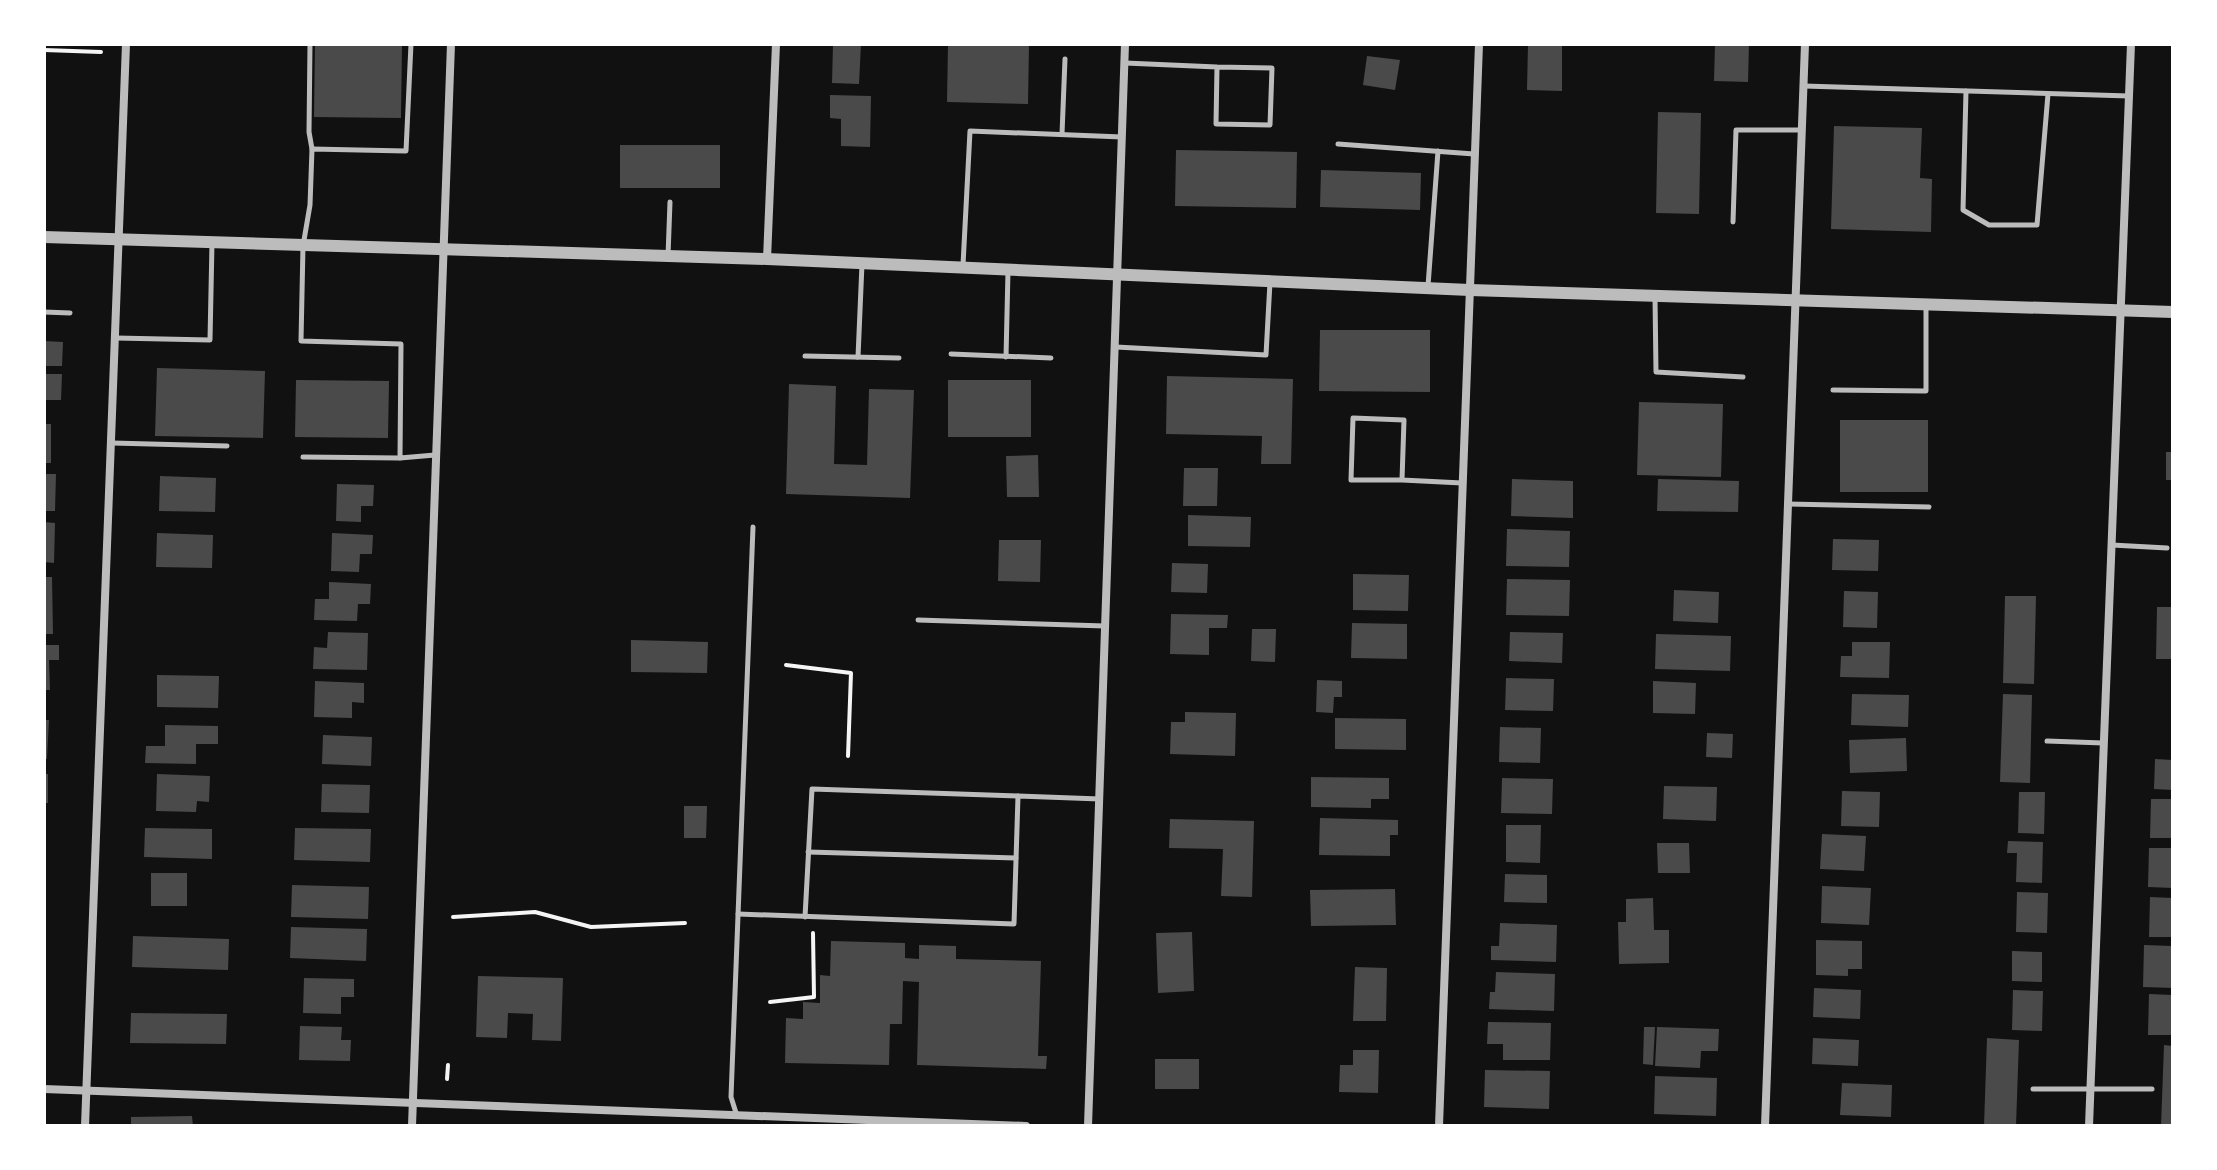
<svg xmlns="http://www.w3.org/2000/svg" width="2217" height="1170" font-family="'Fira Sans',sans-serif">
  <style>
    .building { fill: #4a4a4a }
    .lines { fill: none; stroke-linecap: round; stroke-linejoin: round }
    .path { stroke: #f5f5f5; stroke-width: 4 }
    .service { stroke: #bcbcbc; stroke-width: 5 }
    .minor { stroke: #bcbcbc; stroke-width: 8 }
    .tertiary { stroke: #bcbcbc; stroke-width: 12 }
  </style>
  <rect width="100%" height="100%" fill="#111"/>
  <g class="building">
    <polygon points="315,44 402,44 401,118 314,117"/>
    <polygon points="833,44 861,44 859,84 832,83"/>
    <polygon points="948,44 1029,44 1028,104 947,102"/>
    <polygon points="1528,44 1562,44 1562,91 1527,90"/>
    <polygon points="1715,44 1749,44 1748,82 1714,81"/>
    <polygon points="1367,56 1400,60 1395,90 1363,85"/>
    <polygon points="830,95 871,96 870,147 841,146 841,119 830,118"/>
    <polygon points="1658,112 1701,113 1699,214 1656,213"/>
    <polygon points="1834,126 1922,128 1920,178 1932,179 1931,232 1831,229"/>
    <rect x="620" y="145" width="100" height="43"/>
    <polygon points="1176,150 1297,152 1296,208 1175,206"/>
    <polygon points="1321,170 1421,173 1420,210 1320,207"/>
    <polygon points="1320,330 1430,330 1430,392 1319,391"/>
    <polygon points="44,341 63,342 62,366 44,366"/>
    <polygon points="157,368 265,371 263,438 155,436"/>
    <polygon points="44,374 62,374 61,400 44,400"/>
    <polygon points="1167,376 1293,379 1291,464 1261,464 1262,436 1166,434"/>
    <polygon points="296,380 389,381 388,438 295,437"/>
    <rect x="948" y="380" width="83" height="57"/>
    <polygon points="789,384 836,386 834,464 867,465 869,389 914,390 910,498 786,494"/>
    <polygon points="1639,402 1723,404 1721,477 1637,475"/>
    <rect x="1840" y="420" width="88" height="72"/>
    <rect x="44" y="424" width="7" height="39"/>
    <rect x="2166" y="452" width="7" height="28"/>
    <polygon points="1038,455 1039,497 1007,497 1006,456"/>
    <polygon points="1184,468 1218,468 1217,506 1183,506"/>
    <polygon points="44,474 56,474 55,511 44,511"/>
    <polygon points="160,476 216,478 215,512 159,511"/>
    <polygon points="1512,479 1573,481 1573,518 1511,516"/>
    <polygon points="1658,479 1739,481 1738,512 1657,511"/>
    <polygon points="337,484 374,485 373,506 361,506 361,522 336,521"/>
    <polygon points="1188,515 1251,517 1250,547 1188,546"/>
    <polygon points="44,522 55,523 54,563 44,562"/>
    <polygon points="1507,529 1570,531 1569,567 1506,566"/>
    <polygon points="157,533 213,535 212,568 156,567"/>
    <polygon points="332,533 373,535 372,554 360,554 359,572 331,571"/>
    <polygon points="1833,539 1879,540 1878,571 1832,570"/>
    <polygon points="999,540 1041,540 1040,582 998,581"/>
    <polygon points="1172,563 1208,564 1207,593 1171,592"/>
    <polygon points="1353,574 1409,575 1408,611 1353,610"/>
    <polygon points="44,577 52,577 53,634 44,634"/>
    <polygon points="1507,579 1570,580 1569,616 1506,615"/>
    <polygon points="329,582 371,584 370,604 358,604 357,621 314,620 315,599 329,599"/>
    <polygon points="1674,590 1719,592 1718,623 1673,621"/>
    <polygon points="1844,591 1878,592 1877,628 1843,627"/>
    <polygon points="2005,596 2036,596 2034,684 2003,683"/>
    <polygon points="2157,607 2173,607 2173,659 2156,659"/>
    <polygon points="1171,614 1228,615 1227,628 1209,628 1209,655 1170,654"/>
    <polygon points="1352,623 1407,624 1407,659 1351,658"/>
    <polygon points="1252,629 1276,629 1275,662 1251,661"/>
    <polygon points="328,632 368,633 367,670 313,669 314,647 327,648"/>
    <polygon points="1510,632 1563,633 1562,663 1509,661"/>
    <polygon points="1656,634 1731,636 1730,671 1655,669"/>
    <polygon points="631,640 708,642 707,673 631,672"/>
    <polygon points="1852,642 1890,642 1889,678 1840,677 1841,656 1852,656"/>
    <polygon points="44,645 59,645 59,660 49,660 50,690 44,690"/>
    <polygon points="157,675 219,676 218,708 157,707"/>
    <polygon points="1506,678 1554,679 1553,711 1505,710"/>
    <polygon points="1317,680 1342,681 1342,697 1334,697 1333,713 1316,712"/>
    <polygon points="315,681 364,683 364,703 352,702 352,718 314,717"/>
    <polygon points="1653,681 1696,683 1695,714 1653,713"/>
    <polygon points="1852,694 1909,695 1908,727 1851,725"/>
    <polygon points="2003,694 2032,695 2030,783 2000,782"/>
    <polygon points="1185,712 1236,713 1235,756 1170,754 1171,722 1185,722"/>
    <polygon points="1335,718 1406,719 1406,750 1335,749"/>
    <polygon points="44,720 49,720 47,759 44,759"/>
    <polygon points="165,725 218,726 218,744 196,744 196,764 145,763 146,746 165,746"/>
    <polygon points="1500,727 1541,728 1540,763 1499,762"/>
    <polygon points="1707,733 1733,734 1732,758 1706,757"/>
    <polygon points="323,735 372,737 371,766 322,764"/>
    <polygon points="1906,738 1907,771 1850,773 1849,740"/>
    <polygon points="2155,759 2173,760 2173,790 2154,789"/>
    <rect x="44" y="774" width="4" height="29"/>
    <polygon points="157,774 210,776 209,802 197,801 196,812 156,811"/>
    <polygon points="1311,777 1389,778 1389,799 1371,799 1371,808 1311,807"/>
    <polygon points="1502,778 1553,779 1552,814 1501,813"/>
    <polygon points="322,784 370,785 369,813 321,812"/>
    <polygon points="1664,786 1717,787 1716,821 1663,819"/>
    <polygon points="1842,791 1880,792 1879,827 1841,826"/>
    <polygon points="2019,792 2045,792 2044,834 2018,833"/>
    <polygon points="2151,799 2173,799 2173,838 2150,838"/>
    <polygon points="684,806 707,806 706,838 684,838"/>
    <polygon points="1320,818 1398,820 1398,835 1390,835 1390,856 1319,855"/>
    <polygon points="1170,819 1254,821 1252,897 1221,896 1223,849 1169,848"/>
    <polygon points="1506,825 1541,825 1540,863 1506,862"/>
    <polygon points="145,828 212,829 212,859 144,857"/>
    <polygon points="295,828 371,829 370,862 294,860"/>
    <polygon points="1822,834 1866,836 1864,871 1820,869"/>
    <polygon points="2008,841 2043,842 2042,883 2016,882 2017,853 2007,853"/>
    <polygon points="1657,843 1689,843 1690,873 1658,873"/>
    <polygon points="2149,848 2173,848 2173,888 2148,887"/>
    <rect x="151" y="873" width="36" height="33"/>
    <polygon points="1505,874 1547,875 1547,903 1504,902"/>
    <polygon points="292,885 369,887 368,919 291,917"/>
    <polygon points="1822,886 1871,888 1869,925 1821,923"/>
    <polygon points="1395,889 1396,925 1311,926 1310,890"/>
    <polygon points="2017,892 2048,893 2047,933 2016,932"/>
    <polygon points="2150,897 2173,898 2173,937 2149,937"/>
    <polygon points="1653,898 1654,930 1669,930 1669,963 1619,964 1618,922 1626,922 1626,899"/>
    <polygon points="1500,923 1557,925 1556,962 1491,960 1491,946 1499,946"/>
    <polygon points="291,927 367,929 366,961 290,958"/>
    <polygon points="1192,932 1194,991 1158,993 1156,933"/>
    <polygon points="133,936 229,939 228,970 132,967"/>
    <polygon points="1816,940 1862,941 1862,969 1848,969 1848,976 1816,975"/>
    <polygon points="831,941 905,943 905,958 919,959 919,945 956,946 956,959 1041,961 1038,1056 1047,1056 1046,1069 917,1065 919,982 903,981 902,1024 890,1024 889,1065 785,1063 786,1018 803,1019 803,1002 820,1003 820,975 830,976"/>
    <polygon points="2144,945 2173,946 2173,988 2143,987"/>
    <polygon points="2012,951 2042,952 2042,982 2012,981"/>
    <polygon points="1355,967 1387,968 1386,1021 1353,1021"/>
    <polygon points="1496,972 1555,974 1554,1011 1489,1009 1490,992 1495,992"/>
    <polygon points="478,976 563,978 561,1041 532,1040 533,1014 508,1013 507,1038 476,1037"/>
    <polygon points="304,978 354,979 354,997 341,997 341,1014 303,1013"/>
    <polygon points="1814,988 1861,990 1860,1019 1813,1017"/>
    <polygon points="2013,990 2043,991 2042,1031 2012,1030"/>
    <polygon points="2149,994 2173,995 2173,1035 2148,1035"/>
    <polygon points="131,1013 227,1014 226,1044 130,1043"/>
    <polygon points="1488,1022 1551,1023 1550,1060 1503,1060 1503,1044 1487,1044"/>
    <polygon points="300,1026 342,1027 341,1040 351,1040 350,1061 299,1060"/>
    <polygon points="1644,1027 1655,1027 1653,1065 1643,1064"/>
    <polygon points="1657,1027 1719,1029 1718,1051 1701,1051 1700,1068 1655,1066"/>
    <polygon points="1813,1038 1859,1040 1858,1066 1812,1064"/>
    <polygon points="1987,1038 2019,1040 2016,1126 1984,1126"/>
    <polygon points="2164,1045 2173,1046 2173,1126 2161,1126"/>
    <polygon points="1353,1050 1379,1050 1378,1093 1339,1092 1340,1065 1353,1065"/>
    <rect x="1155" y="1059" width="44" height="30"/>
    <polygon points="1485,1070 1550,1071 1549,1109 1484,1107"/>
    <polygon points="1655,1076 1717,1078 1716,1116 1654,1114"/>
    <polygon points="1842,1083 1892,1085 1891,1117 1840,1115"/>
    <polygon points="192,1116 193,1126 131,1126 131,1117"/>
  </g>
  <g class="lines">
    <g class="path">
      <polyline points="44,50 101,52"/>
      <polyline points="786,665 851,673 848,756"/>
      <polyline points="453,917 535,912 591,927 685,923"/>
      <polyline points="770,1002 814,997 813,933"/>
      <polyline points="447,1079 448,1065"/>
    </g>
    <g class="service">
      <polyline points="310,44 309,132 312,149"/>
      <polyline points="411,44 406,151 312,149 310,205 303,246 301,341 401,344 400,458 435,455"/>
      <polyline points="1125,63 1217,67 1216,124 1270,125 1272,68 1217,67"/>
      <polyline points="1804,86 2129,96"/>
      <polyline points="1966,91 1963,210 1989,225 2037,225 2048,94"/>
      <polyline points="1062,134 1065,59"/>
      <polyline points="1338,144 1474,154"/>
      <polyline points="1733,222 1736,130 1801,130"/>
      <polyline points="668,256 670,202"/>
      <polyline points="963,265 970,131 1122,137"/>
      <polyline points="1428,286 1438,151"/>
      <polyline points="1655,297 1656,372 1743,377"/>
      <polyline points="44,312 70,313"/>
      <polyline points="116,338 210,340 212,243"/>
      <polyline points="1116,347 1266,355 1270,282"/>
      <polyline points="951,354 1051,358"/>
      <polyline points="805,356 899,358"/>
      <polyline points="858,357 862,264"/>
      <polyline points="1006,357 1008,271"/>
      <polyline points="1833,390 1926,391 1926,305"/>
      <polyline points="112,443 227,446"/>
      <polyline points="303,457 400,458"/>
      <polyline points="1402,480 1351,480 1353,418 1404,420 1402,480 1462,483"/>
      <polyline points="1788,504 1929,507"/>
      <polyline points="2112,545 2167,548"/>
      <polyline points="918,620 1105,626"/>
      <polyline points="2047,741 2103,743"/>
      <polyline points="808,852 1016,858"/>
      <polyline points="738,914 1014,924 1018,796 1100,799"/>
      <polyline points="805,917 812,789 1018,796"/>
      <polyline points="2033,1089 2152,1089"/>
      <polyline points="737,1116 731,1097 753,527"/>
    </g>
    <g class="minor">
      <polyline points="767,259 776,44"/>
      <polyline points="44,1089 1026,1126"/>
      <polyline points="85,1126 126,44"/>
      <polyline points="412,1126 451,44"/>
      <polyline points="1088,1126 1125,44"/>
      <polyline points="1439,1126 1479,44"/>
      <polyline points="1765,1126 1805,44"/>
      <polyline points="2089,1126 2131,44"/>
    </g>
    <polyline class="tertiary" points="44,237 767,259 1470,290 2173,312"/>
  </g>
  <rect width="2217" height="1170" fill="none" stroke="#ffffff" stroke-width="92"/>
</svg>
